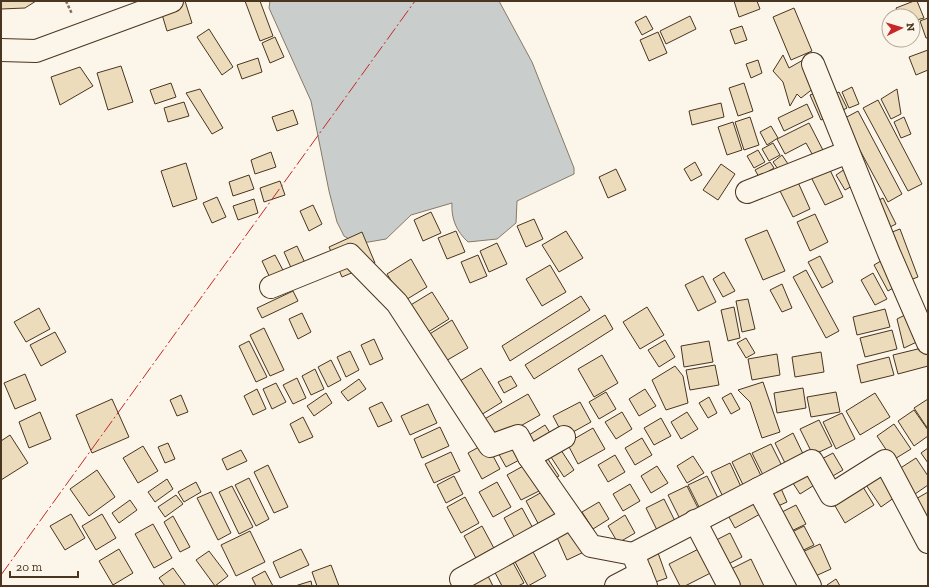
<svg xmlns="http://www.w3.org/2000/svg" width="929" height="587" font-family="'Zilla Slab',serif">
  <style>
    .water { fill: #c9cecd; stroke: #887966 }
    .building { fill: #ecdcbc; stroke: #4a3520 }
    .lines { fill: none; stroke-linecap: round; stroke-linejoin: round }
    .minor-casing { stroke: #4a3520; stroke-width: 24 }
    .path { stroke: #7f6f5c; stroke-width: 2.5; stroke-dasharray: 3 2; stroke-linecap: butt }
    .minor { stroke: #fbf6e9; stroke-width: 22 }
    .power { stroke: #c62828; stroke-width: 1; stroke-dasharray: 14 3 2 3; stroke-linecap: butt }
  </style>
  <rect width="100%" height="100%" fill="#fbf6e9"/>
  <path class="water" d="M270 1H499L532 62 574 168V174L517 201 516 223 497 239 468 242C456 231 451 218 452 203L411 215 386 239 357 244 344 236 337 222 329 191 311 101 269 8Z"/>
  <g class="building">
    <polygon points="1,1 36,1 25,8 1,9"/>
    <polygon points="158,1 185,1 192,23 167,31"/>
    <polygon points="245,1 260,1 273,36 260,41"/>
    <polygon points="734,1 757,1 760,9 739,17"/>
    <polygon points="914,1 917,1 924,18 913,21 913,16 899,16 896,8"/>
    <polygon points="794,8 812,51 791,60 773,17"/>
    <polygon points="646,16 653,29 642,35 635,22"/>
    <polygon points="690,16 696,29 666,44 660,31"/>
    <polygon points="928,18 928,38 926,38 920,21"/>
    <polygon points="742,26 747,40 735,44 730,30"/>
    <polygon points="209,29 233,67 222,75 197,37"/>
    <polygon points="658,32 667,53 649,61 640,40"/>
    <polygon points="275,37 284,57 270,63 262,43"/>
    <polygon points="928,50 928,70 916,75 909,57"/>
    <polygon points="783,55 789,68 803,60 814,88 801,98 797,94 790,106 783,82 773,71"/>
    <polygon points="258,58 262,72 242,79 237,65"/>
    <polygon points="758,60 762,73 751,78 746,64"/>
    <polygon points="121,66 133,102 108,110 97,73"/>
    <polygon points="80,67 93,86 60,105 51,77"/>
    <polygon points="171,83 176,97 155,104 150,90"/>
    <polygon points="744,83 753,111 738,116 729,88"/>
    <polygon points="852,87 859,104 849,108 842,92"/>
    <polygon points="200,89 223,128 212,134 186,93"/>
    <polygon points="897,89 901,114 891,119 881,99"/>
    <polygon points="821,91 831,116 821,120 810,95"/>
    <polygon points="839,92 847,108 837,113 830,96"/>
    <polygon points="878,100 922,184 908,191 863,108"/>
    <polygon points="184,102 189,116 168,122 164,108"/>
    <polygon points="721,103 724,117 692,125 689,111"/>
    <polygon points="807,104 813,117 784,131 778,118"/>
    <polygon points="293,110 298,124 277,131 272,117"/>
    <polygon points="858,111 902,194 888,202 843,119"/>
    <polygon points="750,117 759,145 744,150 735,122"/>
    <polygon points="904,117 911,134 901,138 894,122"/>
    <polygon points="733,122 742,150 727,155 718,127"/>
    <polygon points="809,123 827,158 817,163 806,143 785,154 777,139"/>
    <polygon points="771,126 778,138 767,145 760,132"/>
    <polygon points="773,143 780,155 769,161 762,149"/>
    <polygon points="758,150 765,162 754,168 747,156"/>
    <polygon points="271,152 276,167 255,174 251,160"/>
    <polygon points="782,155 792,170 783,176 773,162"/>
    <polygon points="695,162 702,175 691,181 684,169"/>
    <polygon points="770,162 774,168 759,177 755,170"/>
    <polygon points="186,163 197,199 173,207 161,171"/>
    <polygon points="721,164 735,174 718,200 703,190"/>
    <polygon points="829,168 843,197 825,205 811,177"/>
    <polygon points="616,169 626,190 608,198 599,177"/>
    <polygon points="845,169 854,185 845,190 836,175"/>
    <polygon points="249,175 254,189 233,196 229,182"/>
    <polygon points="797,180 810,209 793,217 779,189"/>
    <polygon points="280,181 285,195 264,202 260,188"/>
    <polygon points="217,197 226,217 212,223 203,203"/>
    <polygon points="883,198 896,224 884,230 871,204"/>
    <polygon points="254,199 258,213 238,220 233,206"/>
    <polygon points="313,205 322,224 309,231 300,211"/>
    <polygon points="431,212 441,233 423,241 414,220"/>
    <polygon points="815,214 828,242 810,251 797,222"/>
    <polygon points="534,219 543,239 526,247 517,226"/>
    <polygon points="900,229 918,277 905,282 887,234"/>
    <polygon points="767,230 785,271 763,280 745,239"/>
    <polygon points="456,231 465,252 447,259 438,238"/>
    <polygon points="566,231 583,258 559,272 542,245"/>
    <polygon points="362,232 375,263 342,277 329,247"/>
    <polygon points="497,243 507,264 489,272 480,251"/>
    <polygon points="297,246 306,265 293,272 284,252"/>
    <polygon points="275,255 285,274 271,280 262,261"/>
    <polygon points="478,255 487,276 470,283 461,262"/>
    <polygon points="820,256 833,282 822,288 808,262"/>
    <polygon points="886,258 900,284 888,291 874,265"/>
    <polygon points="411,259 427,287 404,301 387,274"/>
    <polygon points="550,265 566,292 542,306 526,279"/>
    <polygon points="806,270 839,331 826,338 793,277"/>
    <polygon points="724,272 735,291 723,297 713,279"/>
    <polygon points="873,273 887,299 875,305 861,280"/>
    <polygon points="703,276 716,302 698,311 685,285"/>
    <polygon points="782,284 792,308 782,312 770,290"/>
    <polygon points="293,291 298,301 262,318 257,308"/>
    <polygon points="432,292 449,319 425,334 409,306"/>
    <polygon points="581,296 590,310 510,361 502,346"/>
    <polygon points="748,299 755,329 742,332 736,301"/>
    <polygon points="647,307 664,335 640,349 623,322"/>
    <polygon points="734,307 740,338 728,341 721,310"/>
    <polygon points="39,308 50,329 26,342 14,322"/>
    <polygon points="885,309 890,327 857,335 853,317"/>
    <polygon points="302,313 311,332 298,339 289,319"/>
    <polygon points="909,313 923,339 904,348 897,319"/>
    <polygon points="605,315 613,329 534,379 525,365"/>
    <polygon points="452,320 468,348 444,362 428,335"/>
    <polygon points="264,328 284,370 270,376 250,335"/>
    <polygon points="892,330 897,349 865,357 860,338"/>
    <polygon points="55,332 66,352 41,366 30,345"/>
    <polygon points="746,338 755,353 746,358 737,343"/>
    <polygon points="374,339 383,359 370,365 361,345"/>
    <polygon points="665,340 675,357 659,367 648,350"/>
    <polygon points="249,341 267,377 256,382 239,346"/>
    <polygon points="709,341 713,362 684,367 681,346"/>
    <polygon points="926,347 928,357 928,366 898,374 893,355"/>
    <polygon points="350,351 359,370 346,377 337,357"/>
    <polygon points="821,352 824,372 795,377 792,357"/>
    <polygon points="777,354 780,375 752,380 748,359"/>
    <polygon points="602,355 618,383 594,397 578,369"/>
    <polygon points="889,357 894,375 861,383 857,365"/>
    <polygon points="331,360 341,380 328,387 318,367"/>
    <polygon points="715,365 719,385 690,390 686,370"/>
    <polygon points="675,366 683,376 688,403 666,410 652,380"/>
    <polygon points="481,368 502,402 476,418 455,384"/>
    <polygon points="315,369 324,389 311,395 302,376"/>
    <polygon points="25,374 36,400 15,409 4,383"/>
    <polygon points="511,376 517,386 504,393 498,382"/>
    <polygon points="297,378 306,398 293,404 283,385"/>
    <polygon points="359,379 366,389 348,401 341,392"/>
    <polygon points="763,382 780,432 762,438 750,402 738,390"/>
    <polygon points="276,383 286,402 272,409 263,389"/>
    <polygon points="803,388 806,408 777,413 774,393"/>
    <polygon points="257,389 266,409 253,415 244,396"/>
    <polygon points="645,389 656,406 639,416 629,399"/>
    <polygon points="606,392 616,409 599,419 589,402"/>
    <polygon points="836,392 840,412 811,417 807,397"/>
    <polygon points="326,393 332,403 314,416 307,406"/>
    <polygon points="731,393 740,409 731,414 722,398"/>
    <polygon points="875,393 890,417 860,435 846,411"/>
    <polygon points="528,394 540,415 492,442 481,421"/>
    <polygon points="181,395 188,412 177,416 170,400"/>
    <polygon points="709,397 717,413 708,418 699,403"/>
    <polygon points="112,399 129,437 92,453 76,415"/>
    <polygon points="928,399 928,429 914,408"/>
    <polygon points="382,402 392,421 378,427 369,408"/>
    <polygon points="580,402 591,422 564,437 553,416"/>
    <polygon points="428,404 437,423 410,435 401,416"/>
    <polygon points="914,410 928,430 928,436 914,446 898,421"/>
    <polygon points="40,412 51,439 29,448 19,422"/>
    <polygon points="622,412 632,429 616,439 605,422"/>
    <polygon points="687,412 698,429 681,439 671,422"/>
    <polygon points="842,413 855,439 836,449 823,422"/>
    <polygon points="303,417 313,437 299,443 290,424"/>
    <polygon points="661,418 671,436 654,445 644,428"/>
    <polygon points="819,420 832,446 813,455 800,429"/>
    <polygon points="894,424 911,449 893,460 877,436"/>
    <polygon points="545,425 556,442 539,452 529,435"/>
    <polygon points="440,427 449,446 422,458 414,439"/>
    <polygon points="593,428 605,449 578,464 567,443"/>
    <polygon points="793,433 806,460 788,469 775,443"/>
    <polygon points="10,435 28,463 1,480 1,441"/>
    <polygon points="642,438 652,455 635,465 625,448"/>
    <polygon points="514,440 523,458 506,467 496,449"/>
    <polygon points="168,443 175,459 165,463 158,447"/>
    <polygon points="486,443 500,469 482,479 468,453"/>
    <polygon points="771,444 784,470 765,479 752,453"/>
    <polygon points="143,446 158,471 138,483 123,458"/>
    <polygon points="559,447 574,470 564,477 549,454"/>
    <polygon points="928,448 928,463 921,453"/>
    <polygon points="241,450 247,461 227,470 222,459"/>
    <polygon points="451,452 460,471 434,483 425,464"/>
    <polygon points="544,453 559,476 548,482 534,459"/>
    <polygon points="750,453 763,480 745,489 732,462"/>
    <polygon points="833,453 843,470 826,480 816,462"/>
    <polygon points="615,455 625,472 608,482 598,465"/>
    <polygon points="693,456 704,473 687,483 677,466"/>
    <polygon points="916,458 928,476 928,485 915,494 899,469"/>
    <polygon points="730,463 742,489 724,499 711,472"/>
    <polygon points="268,465 288,507 274,513 254,472"/>
    <polygon points="525,465 539,491 521,500 507,475"/>
    <polygon points="657,466 668,483 651,493 641,476"/>
    <polygon points="806,467 816,484 800,494 789,477"/>
    <polygon points="97,470 115,497 89,516 70,489"/>
    <polygon points="882,471 898,495 881,507 864,482"/>
    <polygon points="454,476 463,494 446,503 437,485"/>
    <polygon points="707,476 720,502 701,511 688,485"/>
    <polygon points="249,478 269,519 256,526 235,485"/>
    <polygon points="167,479 173,489 155,502 148,492"/>
    <polygon points="196,482 201,492 184,502 178,492"/>
    <polygon points="497,482 511,507 493,517 479,492"/>
    <polygon points="860,482 874,505 845,523 831,499"/>
    <polygon points="630,484 640,501 623,511 613,494"/>
    <polygon points="779,484 787,502 769,510 761,492"/>
    <polygon points="232,486 253,527 239,534 219,492"/>
    <polygon points="687,486 700,512 681,521 668,495"/>
    <polygon points="544,491 558,517 540,527 526,501"/>
    <polygon points="211,492 231,533 218,540 197,498"/>
    <polygon points="928,492 928,521 914,500"/>
    <polygon points="176,495 183,504 165,517 158,507"/>
    <polygon points="750,496 760,514 735,528 725,510"/>
    <polygon points="465,497 479,523 461,533 447,507"/>
    <polygon points="664,499 677,525 659,534 646,508"/>
    <polygon points="130,500 137,510 119,523 112,513"/>
    <polygon points="599,502 609,519 593,529 582,512"/>
    <polygon points="796,505 806,524 779,537 770,518"/>
    <polygon points="522,508 536,534 518,544 504,518"/>
    <polygon points="71,514 85,538 65,550 50,526"/>
    <polygon points="102,514 116,538 96,550 82,526"/>
    <polygon points="625,515 635,533 618,543 608,526"/>
    <polygon points="173,516 190,547 180,552 164,522"/>
    <polygon points="153,524 172,558 154,568 135,534"/>
    <polygon points="574,525 586,551 567,560 555,533"/>
    <polygon points="482,526 496,552 478,562 464,536"/>
    <polygon points="804,526 814,545 787,558 778,539"/>
    <polygon points="250,531 265,562 236,576 221,545"/>
    <polygon points="730,533 742,557 685,586 680,586 669,564"/>
    <polygon points="820,544 831,569 800,583 789,558"/>
    <polygon points="119,549 133,573 113,585 99,561"/>
    <polygon points="301,549 309,565 280,578 273,562"/>
    <polygon points="532,550 546,576 528,586 514,560"/>
    <polygon points="657,550 667,578 647,585 638,557"/>
    <polygon points="209,551 228,576 215,586 196,560"/>
    <polygon points="510,557 524,583 518,586 502,586 492,567"/>
    <polygon points="751,559 764,586 734,586 727,571"/>
    <polygon points="331,565 339,586 317,586 312,572"/>
    <polygon points="173,568 186,586 165,586 159,578"/>
    <polygon points="485,570 493,586 469,586"/>
    <polygon points="265,571 273,586 256,586 252,578"/>
    <polygon points="836,579 840,586 828,586 827,585"/>
    <polygon points="311,581 312,586 295,586"/>
  </g>
  <g class="lines">
    <defs>
      <g id="minor">
        <polyline points="1,50 36,51 172,1"/>
        <polyline points="813,64 889,253 928,343"/>
        <polyline points="747,192 848,152"/>
        <polyline points="271,287 350,255 397,303 490,446 518,436 529,457"/>
        <polyline points="564,437 529,457 591,546 633,554"/>
        <polyline points="758,489 810,586"/>
        <polyline points="695,521 729,586"/>
        <polyline points="461,579 571,518"/>
        <polyline points="616,586 641,573"/>
        <polyline points="646,586 633,554 812,461 831,495 885,461 928,542"/>
      </g>
    </defs>
    <use href="#minor" class="minor-casing"/>
    <polyline class="path" points="66,1 72,14"/>
    <use href="#minor" class="minor"/>
    <polyline class="power" points="1,575 415,1"/>
  </g>
  <rect width="929" height="587" fill="none" stroke="#4a3520" stroke-width="4"/>
  <g transform="translate(901 28) rotate(85)"><circle r="19" fill="#fbf6e9" stroke="#b4a999"/>
  <path d="M0-3L7 15L0 10L-7 15Z" fill="#c62828"/>
  <text y="-6" font-size="11" font-weight="bold" text-anchor="middle" fill="#4a3520">N</text>
  </g>
  <path d="M10 571v6h68v-6" fill="none" stroke="#4a3520" stroke-width="2"/>
  <text x="16" y="571" font-size="12" fill="#4a3520" stroke="#fbf6e9" stroke-width="3" paint-order="stroke">20 m</text>
</svg>
